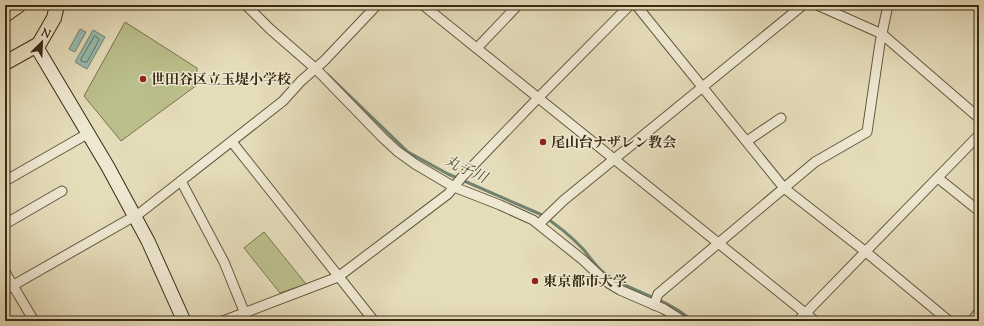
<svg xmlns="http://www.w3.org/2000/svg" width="984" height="326" font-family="'Sorts Mill Goudy','Noto Serif JP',serif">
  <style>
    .green { fill: #bbbf8b; stroke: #7b744f }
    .water { fill: #96bcb0; stroke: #728271 }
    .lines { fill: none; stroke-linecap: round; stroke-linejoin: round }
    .shore { stroke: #687362; stroke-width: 1 }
    .stream { stroke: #728271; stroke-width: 3 }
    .street-casing { stroke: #66563d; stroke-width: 11 }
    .secondary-casing { stroke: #3b2a13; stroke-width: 15 }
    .primary-casing { stroke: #3b2a13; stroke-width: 16 }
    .street { stroke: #eee8d2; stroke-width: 9 }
    .secondary { stroke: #eee8d2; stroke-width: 13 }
    .primary { stroke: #e5dcba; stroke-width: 14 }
    .poi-dot { fill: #8f2418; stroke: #eee8d2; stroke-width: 1.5 }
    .labels { text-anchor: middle; stroke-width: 3; stroke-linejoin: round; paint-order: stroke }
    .poi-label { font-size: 14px; font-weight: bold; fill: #3b2a13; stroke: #eee8d2; text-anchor: start }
    .water-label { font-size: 15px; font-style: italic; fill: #524e3a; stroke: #eee8d2 }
  </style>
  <rect width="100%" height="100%" fill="#e5dcba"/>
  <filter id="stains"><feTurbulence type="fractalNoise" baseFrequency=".005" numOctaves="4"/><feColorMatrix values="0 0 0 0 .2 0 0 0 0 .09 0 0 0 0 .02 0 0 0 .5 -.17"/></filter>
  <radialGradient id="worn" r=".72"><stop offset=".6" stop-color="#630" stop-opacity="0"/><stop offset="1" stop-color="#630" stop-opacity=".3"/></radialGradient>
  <g class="green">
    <polygon points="125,22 197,68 197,85 121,141 84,96"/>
    <polygon points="264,232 306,284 280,293 244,248"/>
  </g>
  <g class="water">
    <polygon points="80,29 86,32 75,52 69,49"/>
    <polygon points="93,30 105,37 87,69 75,62"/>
  </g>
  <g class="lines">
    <polygon class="shore" points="95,36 98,38 99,40 87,62 84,62 81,61 81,59"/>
    <path class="stream" d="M327 74 408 152 448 174 540 214C556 224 571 236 584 250 590 258 597 267 604 273 632 293 668 298 692 321"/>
    <defs>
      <g id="street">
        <polyline points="246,5 270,29 316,69 382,137 397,151 415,164 454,187 500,205 533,220 583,260 602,278 610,284 620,290 664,309 683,321"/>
        <polyline points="423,5 815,321"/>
        <polyline points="636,5 784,188 866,252 949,321"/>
        <polyline points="817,5 882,34 979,118"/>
        <polyline points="477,48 518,5"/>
        <polyline points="747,141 781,118"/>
        <polyline points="232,142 374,321"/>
        <polyline points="938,178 979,211"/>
        <polyline points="5,181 87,134"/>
        <polyline points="181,181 224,262 248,321"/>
        <polyline points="5,224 62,191"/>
        <polyline points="539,224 564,200 803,5"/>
        <polyline points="5,272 34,321"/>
        <polyline points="5,290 140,213 283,101 301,81 324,61 377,5"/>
        <polyline points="654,305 658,294 815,162 867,132 880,43 888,5"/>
        <polyline points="223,321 338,277 448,194 462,177 538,98 630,5"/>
        <polyline points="798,321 979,135"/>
        <polyline points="972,321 979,312"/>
      </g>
      <polyline id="secondary" points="36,46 108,167 148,241 184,321"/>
      <g id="primary">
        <polyline points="5,15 19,5"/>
        <polyline points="5,63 39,44 54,18 57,5"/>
      </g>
    </defs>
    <use href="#street" class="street-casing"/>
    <use href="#secondary" class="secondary-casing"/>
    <use href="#primary" class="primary-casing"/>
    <use href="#street" class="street"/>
    <use href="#secondary" class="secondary"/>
    <use href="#primary" class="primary"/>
  </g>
  <g class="poi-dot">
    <circle cx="143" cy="79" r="4"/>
    <circle cx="543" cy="142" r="4"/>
    <circle cx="535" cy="281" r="4"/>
  </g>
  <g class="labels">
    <g class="poi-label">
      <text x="151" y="84">世田谷区立玉堤小学校</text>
      <text x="551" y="147">尾山台ナザレン教会</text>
      <text x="543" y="286">東京都市大学</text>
    </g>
    <g class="water-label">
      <text transform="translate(466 169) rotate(25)" y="5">丸子川</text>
    </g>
  </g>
  <rect width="984" height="326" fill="none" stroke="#e5dcba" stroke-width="20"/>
  <rect x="6" y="6" width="972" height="314" fill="none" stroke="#3b2a13" stroke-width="2"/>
  <rect x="10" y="10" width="964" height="306" fill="none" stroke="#3b2a13"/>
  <g transform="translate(42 42) rotate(24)" stroke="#eee8d2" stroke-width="3" paint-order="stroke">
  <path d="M0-3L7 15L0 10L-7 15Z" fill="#3b2a13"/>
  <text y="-6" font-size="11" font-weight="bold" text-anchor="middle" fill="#3b2a13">N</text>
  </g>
  <rect width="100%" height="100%" filter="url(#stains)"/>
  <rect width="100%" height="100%" fill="url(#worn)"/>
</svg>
